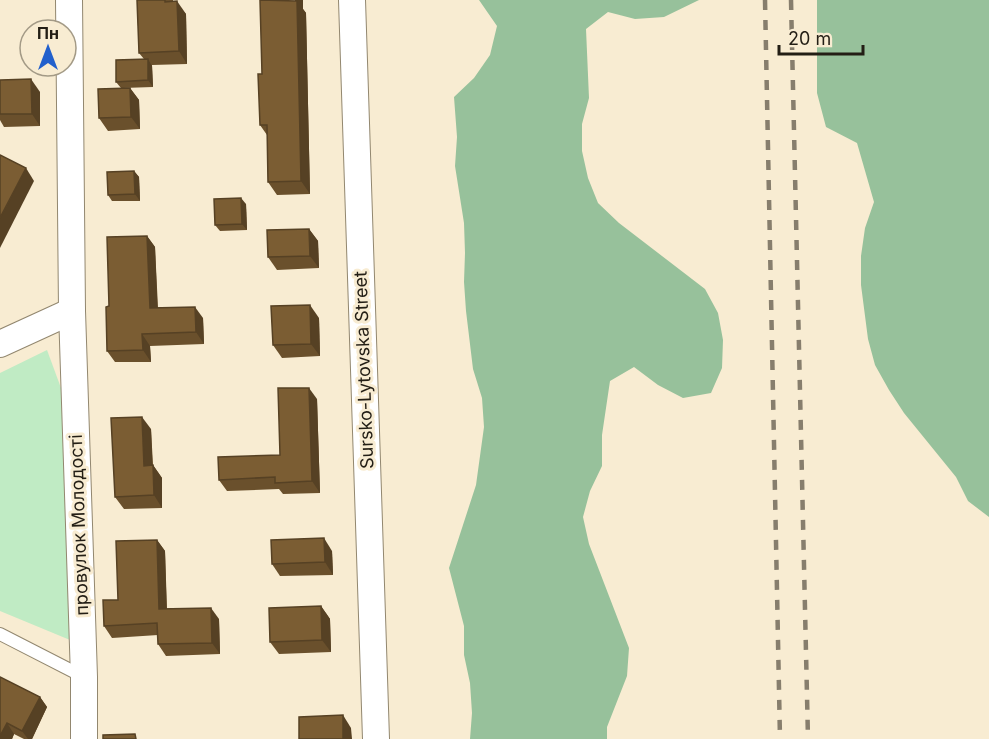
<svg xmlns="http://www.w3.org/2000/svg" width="989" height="739" font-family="Inter,sans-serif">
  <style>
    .green { fill: #c0ebc4 }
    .forest { fill: #97c19b }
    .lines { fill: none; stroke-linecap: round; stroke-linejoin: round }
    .service-casing { stroke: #92876f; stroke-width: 14 }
    .minor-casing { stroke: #92876f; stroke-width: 28 }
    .service { stroke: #fff; stroke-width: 12 }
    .minor { stroke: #fff; stroke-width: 26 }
    .rail { stroke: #877e6d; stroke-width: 4.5; stroke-dasharray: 10 10; stroke-linecap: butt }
    .wall { fill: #6a502c }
    .shaded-wall { fill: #564124 }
    .building { fill: #7b5d33; stroke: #564124; stroke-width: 1.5 }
    .labels { text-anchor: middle; stroke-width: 6; stroke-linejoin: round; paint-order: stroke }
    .street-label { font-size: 18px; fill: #231e15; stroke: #f8ecd2 }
  </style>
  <rect width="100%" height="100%" fill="#f8ecd2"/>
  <polygon class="green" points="47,350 61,388 70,640 0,611 0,373"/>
  <g class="forest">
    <polygon points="479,0 699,0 664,17 635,19 608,12 586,29 589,98 582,124 582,151 588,178 598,203 619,223 705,289 718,313 723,340 722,368 711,393 683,398 658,385 634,367 610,381 602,435 602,466 590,491 583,517 589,544 629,648 627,676 607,727 607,739 470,739 472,713 470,683 464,655 464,626 449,568 476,485 484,427 482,398 473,369 466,311 464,282 465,253 464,223 455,166 457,137 454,97 474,78 490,55 497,26"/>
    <polygon points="817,0 989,0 989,517 968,501 956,477 904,413 889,390 875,365 868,339 861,285 861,256 865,228 874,202 857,143 826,127 817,93"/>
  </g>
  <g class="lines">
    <defs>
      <polyline id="service" points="0,634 84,677"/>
      <g id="minor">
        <polyline points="69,0 72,311 84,677 84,739"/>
        <polyline points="352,0 376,739"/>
        <polyline points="0,344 72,311"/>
      </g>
    </defs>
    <use href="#service" class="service-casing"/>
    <use href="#minor" class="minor-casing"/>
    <use href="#service" class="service"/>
    <use href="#minor" class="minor"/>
    <g class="rail">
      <polyline points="765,0 780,739"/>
      <polyline points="791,0 808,739"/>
    </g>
  </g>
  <g class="wall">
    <polygon points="137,0 173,0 173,1 186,14 187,64 152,65 153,87 123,88 130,88 139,100 140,129 108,131 99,118 121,88 116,82 144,59 139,53"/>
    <polygon points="303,9 306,13 310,194 277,195 268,182 267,135 260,125 262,74"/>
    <polygon points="0,80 40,92 40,126 4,127 0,120"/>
    <polygon points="134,171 139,177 140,201 112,201 108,195"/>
    <polygon points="246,204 247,230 220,231 215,225"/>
    <polygon points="309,229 318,241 319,268 277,270 268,257"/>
    <polygon points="147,236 155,247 158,308 203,318 204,344 150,346 151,362 115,362 107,351 109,306"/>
    <polygon points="319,318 320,356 282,358 273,345"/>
    <polygon points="317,399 320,493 283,494 279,489 227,491 219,480 280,455"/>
    <polygon points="151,429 153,465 162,478 162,508 124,509 115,497"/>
    <polygon points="157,540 165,551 167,609 219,619 220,654 166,656 158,644 158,635 112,638 104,626 118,600"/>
    <polygon points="332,551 333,575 280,576 272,564"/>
    <polygon points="321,606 330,619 331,652 279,654 270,642"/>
    <polygon points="0,677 40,697 47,707 32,739 24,739 14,734 12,739 0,739"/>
  </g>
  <g class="shaded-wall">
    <polygon points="295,0 303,0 303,9 306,13 310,194 301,181"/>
    <polygon points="177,1 186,14 187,64 179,51"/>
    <polygon points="148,59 152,66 153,87 148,80"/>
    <polygon points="31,79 40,92 40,126 32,114"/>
    <polygon points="130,88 139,100 140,129 131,117"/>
    <polygon points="26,168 34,181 0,248 0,218"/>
    <polygon points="134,171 139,177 140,201 135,194"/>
    <polygon points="241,198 246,204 247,230 242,224"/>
    <polygon points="309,229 318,241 319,268 310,256"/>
    <polygon points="147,236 155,247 158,320 150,308"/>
    <polygon points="310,305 319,318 320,356 311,344"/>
    <polygon points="195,307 203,318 204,344 196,332"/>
    <polygon points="142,334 150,346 151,362 143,350"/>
    <polygon points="309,388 317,399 320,493 312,481"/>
    <polygon points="142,417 151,429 153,478 144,466"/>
    <polygon points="153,465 162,478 162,508 154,495"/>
    <polygon points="324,538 332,551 333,575 325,562"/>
    <polygon points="157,540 165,551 167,621 159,609"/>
    <polygon points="321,606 330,619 331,652 322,640"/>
    <polygon points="211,608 219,619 220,654 212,643"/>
    <polygon points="40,697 47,707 32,739 28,739 22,731"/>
    <polygon points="343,715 351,728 352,739 343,739"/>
    <polygon points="7,723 14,734 12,739 0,739 0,736"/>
  </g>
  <g class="building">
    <polygon points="137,0 165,0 165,2 177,1 179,51 139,53"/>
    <polygon points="260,0 297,1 301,181 268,182 267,125 260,125 258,74 262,74"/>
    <polygon points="148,59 148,80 116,82 116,60"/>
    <polygon points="31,79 32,114 0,114 0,80"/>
    <polygon points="130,88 131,117 99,118 98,89"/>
    <polygon points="0,155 26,168 0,218"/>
    <polygon points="134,171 135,194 108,195 107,172"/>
    <polygon points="241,198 242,224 215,225 214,199"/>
    <polygon points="309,229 310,256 268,257 267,230"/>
    <polygon points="147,236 150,308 195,307 196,332 142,334 143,350 107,351 106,307 109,306 107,237"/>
    <polygon points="310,305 311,344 273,345 271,306"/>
    <polygon points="278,388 309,388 312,481 275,483 275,477 219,480 218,457 280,455"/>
    <polygon points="142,417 144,466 153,465 154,495 115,497 111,418"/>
    <polygon points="324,538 325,562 272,564 271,540"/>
    <polygon points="157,540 159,609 211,608 212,643 158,644 157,623 104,626 103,600 118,600 116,541"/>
    <polygon points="321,606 322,640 270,642 269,608"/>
    <polygon points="0,677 40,697 22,731 7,723 0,736"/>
    <polygon points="343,715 343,739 299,739 299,717"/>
    <polygon points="135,734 136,739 103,739 103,735"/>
  </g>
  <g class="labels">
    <g class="street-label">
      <text transform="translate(364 370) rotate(-92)" y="6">Sursko-Lytovska Street</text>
      <text transform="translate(79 525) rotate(-92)" y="6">провулок Молодості</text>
    </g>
  </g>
  <g transform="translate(48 48)"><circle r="28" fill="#f8ecd2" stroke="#a39a86" stroke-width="1.5"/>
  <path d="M0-4.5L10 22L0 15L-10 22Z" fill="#2260cc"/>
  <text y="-9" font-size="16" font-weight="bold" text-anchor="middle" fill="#231e15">Пн</text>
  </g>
  <path d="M779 45v9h84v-9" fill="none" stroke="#231e15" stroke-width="3"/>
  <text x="788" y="45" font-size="18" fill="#231e15" stroke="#f8ecd2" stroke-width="4.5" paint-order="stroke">20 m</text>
</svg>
